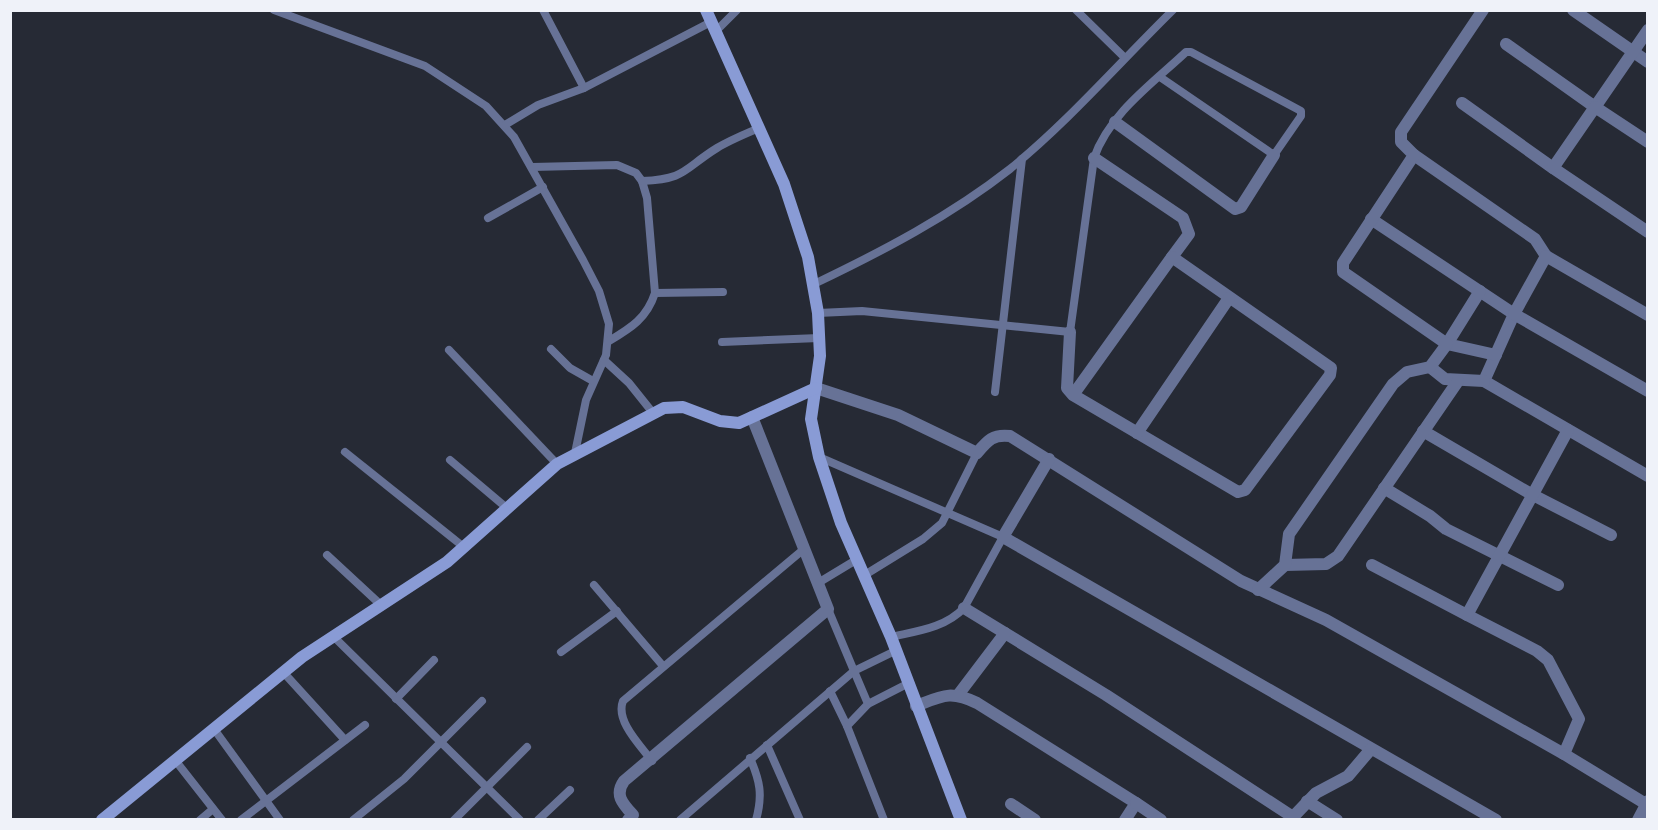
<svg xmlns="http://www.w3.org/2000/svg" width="1658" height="830" font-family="'Alegreya Sans',sans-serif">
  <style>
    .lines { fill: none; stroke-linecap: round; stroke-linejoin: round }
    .lane { stroke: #677296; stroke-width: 8 }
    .street { stroke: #677296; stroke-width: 12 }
    .secondary { stroke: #899bd5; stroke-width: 12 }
  </style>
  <rect width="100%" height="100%" fill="#262a35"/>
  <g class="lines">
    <g class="lane">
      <polyline points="274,10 425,66 486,106 514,137 583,260 599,291 609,324 606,355 586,400 575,453"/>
      <polyline points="543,10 584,88"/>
      <polyline points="1076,10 1124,57"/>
      <polyline points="715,32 737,10"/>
      <polyline points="505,125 538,105 584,88 711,22"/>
      <path d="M532 167 617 165 636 173 642 181 647 198 655 293C647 318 631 328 609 341"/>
      <path d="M642 181C687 179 683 169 717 148 730 140 745 134 759 128"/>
      <polyline points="488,218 543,187"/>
      <path d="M814 284C883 251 950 216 1010 169 1068 122 1119 63 1173 10"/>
      <polyline points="655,293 723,292"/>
      <path d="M818 313 862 311 1070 332 1094 158C1109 114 1153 83 1186 52H1191L1301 111V116L1274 155 1160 77"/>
      <polyline points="722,342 819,338"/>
      <polyline points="551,349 570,368 593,381"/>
      <polyline points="449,350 557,464"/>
      <polyline points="604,360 629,383 653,413"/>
      <polyline points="995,392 1022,159"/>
      <polyline points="345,452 465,548"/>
      <path d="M819 457 1003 537 964 608C945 628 917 631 891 637"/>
      <polyline points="450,460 508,509"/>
      <polyline points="327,555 381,605"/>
      <polyline points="863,576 923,539 942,523 977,453"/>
      <polyline points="818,583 856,560"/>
      <polyline points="594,585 663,666"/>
      <polyline points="333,636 520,820"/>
      <polyline points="561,652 617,611"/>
      <polyline points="284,673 345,740"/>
      <polyline points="830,691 847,726"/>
      <polyline points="396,699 434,660"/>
      <polyline points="868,704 907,684"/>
      <polyline points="214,729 280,820"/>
      <polyline points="767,745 800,820"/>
      <path d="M750 758C760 781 763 795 756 820"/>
      <polyline points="175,760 222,820"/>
      <path d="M652 761C641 746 615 721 623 701L804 549"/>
      <polyline points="200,820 213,809"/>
      <polyline points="241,820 365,725"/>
      <polyline points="353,820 404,779 482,701"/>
      <polyline points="454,820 527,747"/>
      <polyline points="538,820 570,790"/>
      <polyline points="680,820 854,671 828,609"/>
      <polyline points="884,820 847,726 868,704 854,671 895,651"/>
    </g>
    <g class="street">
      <polyline points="1573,10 1648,62"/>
      <polyline points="1506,44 1595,107 1648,30"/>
      <polyline points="1462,103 1553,168"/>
      <polyline points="1115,122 1235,209 1241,207 1274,155"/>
      <polyline points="1648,142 1595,107 1553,168 1648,232"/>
      <polyline points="1414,155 1535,239 1546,256"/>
      <polyline points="1094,158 1183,218 1189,234 1172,257"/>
      <polyline points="1371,219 1514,314 1484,381 1648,476"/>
      <polyline points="1480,291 1447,344 1496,355"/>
      <polyline points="1648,315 1546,256 1514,314 1648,391"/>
      <polyline points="1070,332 1067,388 1073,395 1238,492 1245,490 1330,375 1331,368 1172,257 1073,395"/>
      <polyline points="1430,367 1445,379 1484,381"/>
      <path d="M816 388 898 415 977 453C988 440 993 434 1010 436L1241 581 1326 620 1564 754 1579 719 1548 660 1537 651 1467 615"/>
      <polyline points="1423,431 1531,494 1611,535"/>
      <polyline points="1137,433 1229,298"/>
      <polyline points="1049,459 1003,537 1496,820"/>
      <polyline points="1384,488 1430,516 1446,529 1558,585"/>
      <polyline points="1285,565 1326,564 1338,556 1458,381"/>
      <polyline points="1372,565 1467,615 1568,430"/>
      <polyline points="1258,590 1285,565 1289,534 1393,384 1407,372 1430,367 1447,344 1343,272 1343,263 1414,155 1401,142 1401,132 1483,10"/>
      <polyline points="964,608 1106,695 1293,817 1292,820"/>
      <polyline points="958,695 1005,633"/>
      <path d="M916 706C942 696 950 690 977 703L1136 803 1125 820"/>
      <polyline points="1564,754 1646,804"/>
      <polyline points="1307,801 1337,820"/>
      <polyline points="1136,803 1161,820"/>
      <polyline points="1011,804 1035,820"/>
      <polyline points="1293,817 1316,793 1348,776 1371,749"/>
      <path d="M628 820 633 815C623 804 614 795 624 781L828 609 752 417"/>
      <polyline points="1638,820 1648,801"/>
    </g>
    <g class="secondary">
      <polyline points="706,10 784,184 808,257 818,313 820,356 811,419 819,457 841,523 891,637 961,820"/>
      <polyline points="102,820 302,657 447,562 557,464 664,408 683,407 720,421 739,423 816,388"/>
    </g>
  </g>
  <rect width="1658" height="830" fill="none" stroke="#eff2f9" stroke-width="24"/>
</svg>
